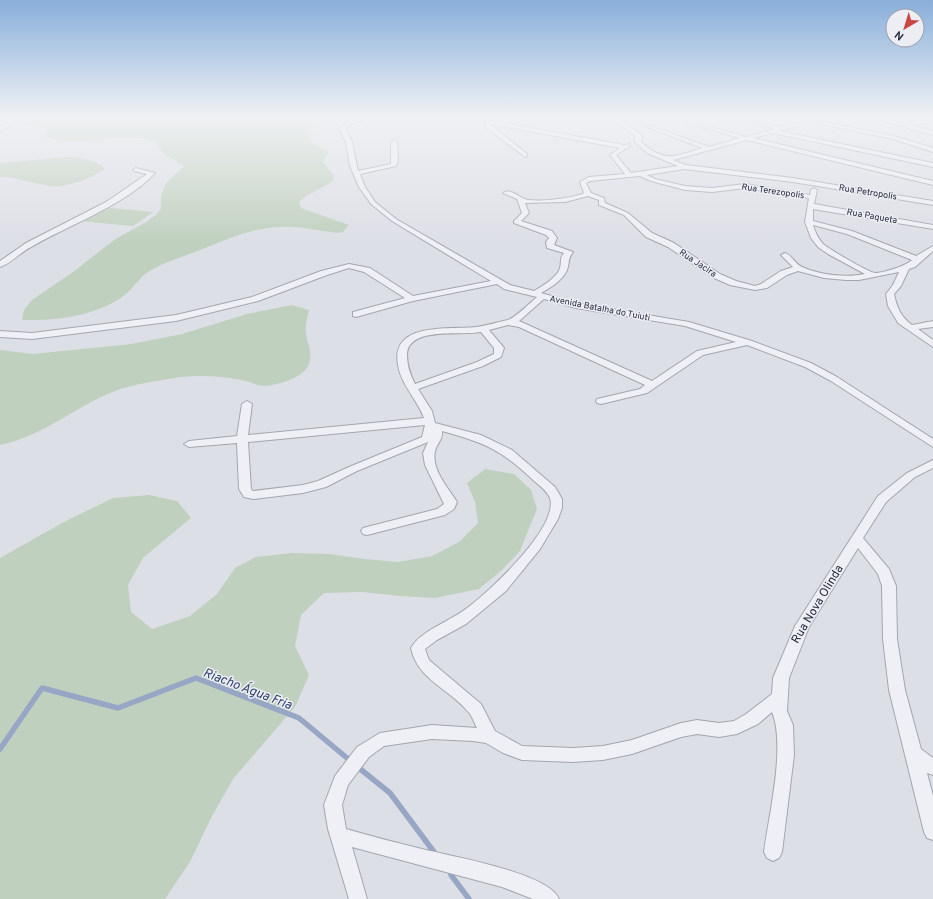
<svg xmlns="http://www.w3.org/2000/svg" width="933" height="899" font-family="Overpass,sans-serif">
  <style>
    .green { fill: #c0d0be }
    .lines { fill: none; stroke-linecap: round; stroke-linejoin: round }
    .stream { stroke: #98a6c6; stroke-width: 5.5 }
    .street-casing { stroke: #a3a5b0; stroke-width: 2 }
    .street { fill: #eff0f5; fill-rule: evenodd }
    .labels { text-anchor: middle; stroke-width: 3; stroke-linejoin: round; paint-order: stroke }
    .far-street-label { font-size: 9px; fill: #272b3d; stroke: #eceef4 }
    .near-street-label { font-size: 12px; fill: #272b3d; stroke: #eceef4 }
    .near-water-label { font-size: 13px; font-style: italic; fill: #32436f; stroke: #eceef4 }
  </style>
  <rect width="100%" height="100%" fill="#dddfe6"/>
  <g class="green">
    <path d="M27 117H321L311 132 309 141 329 152 323 162 333 174 334 179C324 189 309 192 299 202L301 208 349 225 343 232 337 233C319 231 301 226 283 227 251 227 222 242 192 253 177 259 159 264 145 274 138 280 133 288 126 294 98 316 56 321 22 320L24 310 32 300 73 272 114 240 146 222 156 215 161 208V196L166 183 184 166 164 154 155 141C118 131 81 148 44 137L46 133 45 129 20 123Z"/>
    <path d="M69 157C81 158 96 159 105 169 90 179 67 188 49 186 32 183 17 177 0 177V163Z"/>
    <polygon points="101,207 153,212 133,226 79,221"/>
    <path d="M292 305 309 310C307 318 305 326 306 334 308 346 315 358 306 369 299 379 276 385 265 386 257 386 249 381 241 380 222 376 200 375 181 377 161 380 134 384 115 391 74 407 46 435 0 445V350L33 354 131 344 182 334 247 314Z"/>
    <polygon points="485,469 514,474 531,490 537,509 520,551 502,570 479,589 435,598 400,596 362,592 324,593 301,615 295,646 309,675 295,707 233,779 211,818 190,862 165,899 0,899 0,558 62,523 113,498 149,495 177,501 191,518 143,558 128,585 131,612 152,629 190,616 217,594 235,568 256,557 292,553 330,554 365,559 398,562 432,556 459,542 478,523 475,502 467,483"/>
  </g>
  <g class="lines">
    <g class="stream">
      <polyline points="0,749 42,688 118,708 196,678 299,718 347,758"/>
      <polyline points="359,768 390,793 434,852"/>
      <polyline points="451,875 469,899"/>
    </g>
    <defs>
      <g id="street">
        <polygon points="15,117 21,117 0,132 0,128"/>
        <path d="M362 117H370L353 123 345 128 352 142 358 171 391 164V142L394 140 397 142 398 160 396 166 360 174 365 187 375 202 396 219 510 285 534 291C542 286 557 278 560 268 562 261 559 259 564 253L547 248 546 242 549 238 546 235 514 223V221L522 213 517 199 503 193C510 188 519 197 525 199 535 203 575 198 584 193L580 182 589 177 625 174 610 155 620 148 490 124 527 154V156L525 157 485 126 487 120 624 145 630 144V146L616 155 631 173 678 166 647 153 635 142V135L609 117H614L639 133 642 136 641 142C666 164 674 156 703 148L642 125V123L709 147 740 138 684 122V120L746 137 775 129 746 117C758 117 772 128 782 127 798 125 812 117 828 117L818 121 894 136 933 148V152L893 139 812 122 779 131 933 163V167L773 133 753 138 933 181V185L747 140 673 160 686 165 793 178 933 201V205L793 182 684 169 647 175 655 179 685 186 712 188 745 184 810 195 811 190 814 188 817 190 814 204 933 225V229L813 209V221L852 231 916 256 933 246V251L915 267 909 269 901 286 894 294C897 308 901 317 912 325L933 321V327L918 329 933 340V347L898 323 888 306 886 294 893 285 899 272 859 280H846L824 278 798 271 787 275 767 288 755 290 730 285 714 278 668 247 646 237 624 215 599 205V200L588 196 565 202 525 203 529 213 521 221 552 231 557 238 554 245 573 252C567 260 570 262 567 270 562 281 551 287 541 293L576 303 689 322 752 341 811 363 837 377 933 439V447L831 381 805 367 747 345 703 355 647 393 601 404 597 403 596 401 597 399 640 389 645 385 519 327 508 325 489 330 504 348 501 357 483 366 418 389 432 411 435 423 481 435 512 450 555 487 562 499V508L558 519 540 549 506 591 466 624 437 640 425 649 429 660 481 704 495 731 522 746 573 748 603 746 632 740 681 723 697 720 719 723 734 721 746 714 772 694 773 678 795 626 878 496 907 473 933 460V468L915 477 886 502 863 538 889 569 896 586 897 639 905 690 921 749 933 758V775L927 773 933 796V840L927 838 924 832 889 690 883 639 882 586 878 574 858 548 809 627 789 678 787 711 793 725 794 755 782 852 779 858 773 861 767 858 764 852C769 814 786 746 772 712L758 724 737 734 719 737 697 734 681 737 632 754 603 760 573 762 522 760 503 753 486 743 473 741 432 739 384 746 369 757 348 785 342 805 346 829C371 836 397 843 422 849 450 856 549 873 559 899H533L502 887 352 847 367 899H349L328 829 324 805 335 776 357 747 380 733 432 725 477 728C474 723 473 718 470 714 452 690 417 680 411 648 420 631 451 621 467 608 489 592 559 527 550 498 547 491 539 485 533 480 502 450 483 442 442 431 443 440 437 443 435 451 431 469 448 488 457 502L454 509 445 515 367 535 363 534 361 531 363 528 437 509 444 504 425 465 423 453 428 442 357 471 326 487 303 493 253 499 244 497 239 489 237 443 189 447 184 444 189 441 237 436 242 404 247 401 252 404 248 435 424 418C417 399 401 385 398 365 390 321 451 330 476 327 486 326 498 322 508 320 516 317 530 303 537 297L504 289 497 284 413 301 356 317 353 316V312L405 298 364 272 349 268 327 275 258 301 176 321 32 339 0 337V331L32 333 176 315 252 297 321 271 349 264 370 268 413 296 491 281 392 221 371 204 359 187 350 166 346 142 339 128 349 121ZM640 176 651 181 685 190 712 192 745 188 809 198 805 222 811 238 818 247 828 254 865 274C846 278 820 275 802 267 795 264 792 255 785 253L781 255 793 267 781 271 761 284 755 286 736 281 720 274 674 243 652 233 628 213 605 203 604 198 591 193 586 183 590 181ZM813 225 847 234 912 260C906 266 883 273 875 273 868 272 829 249 823 244 818 238 815 232 813 225ZM544 299 576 308 685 326 736 342 697 351 652 381 519 321ZM481 332 494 348V354L477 362 415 384C410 374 407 366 407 354 409 326 462 336 481 332ZM425 425 422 437 349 467 318 481 303 485 253 491 251 489 248 442Z"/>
        <polygon points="869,117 877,117 933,131 933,135"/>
        <polygon points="926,117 933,117 933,120 927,118"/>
        <path d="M136 168 155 173C127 204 67 226 31 247 21 252 10 264 0 267V261L26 243 106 202 147 174 134 171 133 170Z"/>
      </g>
    </defs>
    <use href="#street" class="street-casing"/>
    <use href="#street" class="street"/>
  </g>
  <linearGradient id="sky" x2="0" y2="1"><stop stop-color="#88aeda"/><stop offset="0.48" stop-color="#f0f1f4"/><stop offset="1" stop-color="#f0f1f4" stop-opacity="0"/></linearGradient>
  <rect width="933" height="243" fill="url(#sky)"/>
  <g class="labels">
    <g class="far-street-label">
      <text transform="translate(773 191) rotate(8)" y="3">Rua Terezopolis</text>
      <text transform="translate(868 192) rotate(9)" y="3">Rua Petropolis</text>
      <text transform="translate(872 216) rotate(10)" y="3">Rua Paqueta</text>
      <text transform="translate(698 263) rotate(34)" y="3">Rua Jacira</text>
      <text transform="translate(600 308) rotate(11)" y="3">Avenida Batalha do Tuiuti</text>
    </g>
    <g class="near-street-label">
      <text transform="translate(817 604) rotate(-59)" y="4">Rua Nova Olinda</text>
    </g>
    <g class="near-water-label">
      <text transform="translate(248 688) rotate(21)" y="5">Riacho Água Fria</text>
    </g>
  </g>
  <g transform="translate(905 28) rotate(218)"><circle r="19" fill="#eceef4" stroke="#9da0ab"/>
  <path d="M0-3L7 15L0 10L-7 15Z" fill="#ca4743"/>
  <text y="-6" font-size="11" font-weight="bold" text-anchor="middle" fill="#272b3d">N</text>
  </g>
</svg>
